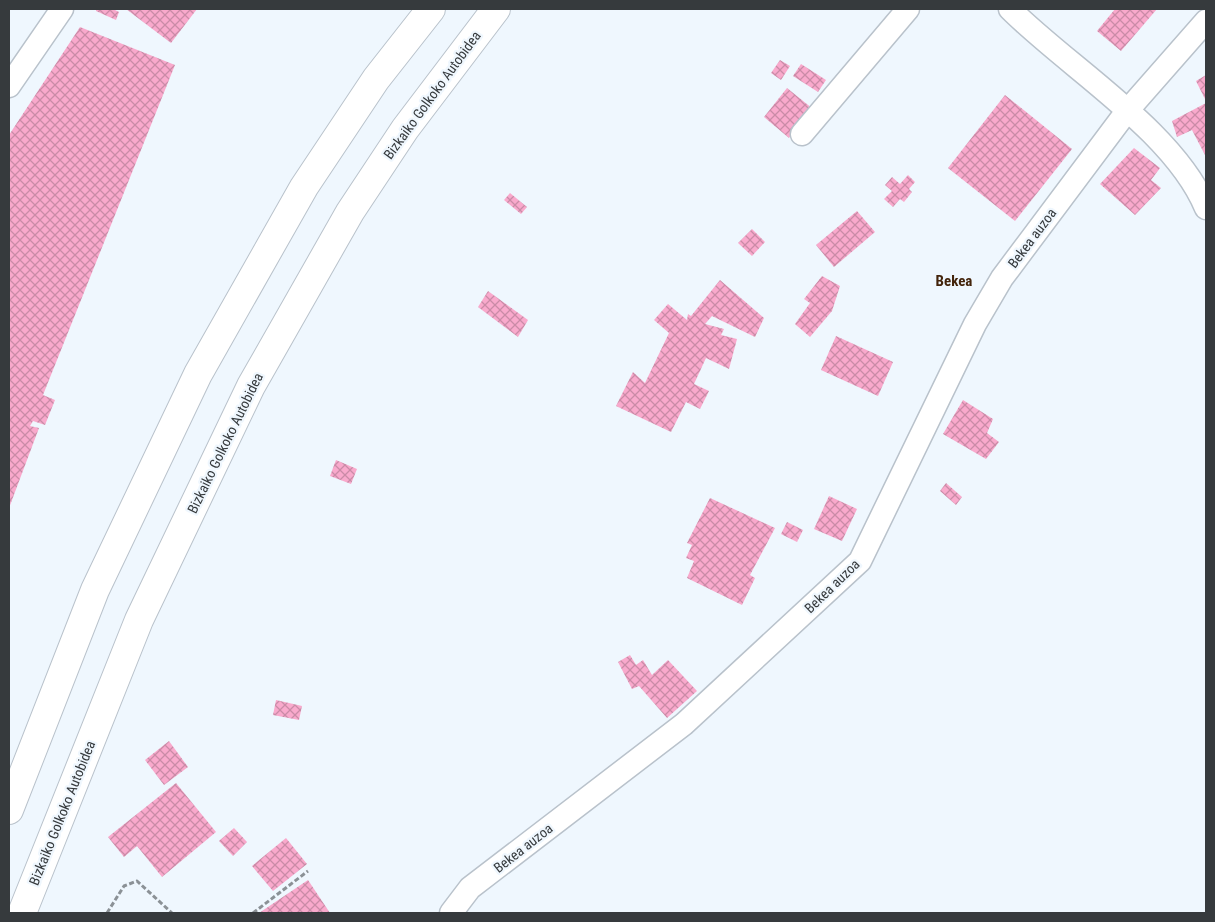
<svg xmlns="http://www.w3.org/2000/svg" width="1215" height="922" font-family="'Roboto Condensed',sans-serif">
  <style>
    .building { fill: url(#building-cross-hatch) }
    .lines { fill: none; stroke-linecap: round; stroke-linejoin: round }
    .street-casing { stroke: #b9c2cb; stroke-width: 25 }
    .highway-casing { stroke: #b9c2cb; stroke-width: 30 }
    .path { stroke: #8b9196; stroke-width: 3; stroke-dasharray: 5 2.5; stroke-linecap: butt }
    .street { stroke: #fff; stroke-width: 22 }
    .highway { stroke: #fff; stroke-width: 28 }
    .labels { text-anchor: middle; stroke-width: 4.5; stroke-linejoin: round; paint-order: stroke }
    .street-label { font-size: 14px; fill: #363a3d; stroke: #eff7fe }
    .neighbourhood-label { font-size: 15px; font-weight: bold; fill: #43240b; stroke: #eff7fe }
  </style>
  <defs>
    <pattern id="building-cross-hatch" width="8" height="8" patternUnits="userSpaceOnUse" patternTransform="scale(1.25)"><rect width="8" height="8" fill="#f9a9cc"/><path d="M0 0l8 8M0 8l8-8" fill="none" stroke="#ca8ba7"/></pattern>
  </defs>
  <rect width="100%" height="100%" fill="#eff7fe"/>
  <g class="building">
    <polygon points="96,9 113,9 119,12 116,20 96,11"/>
    <polygon points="126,9 197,9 171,43"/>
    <polygon points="1115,9 1157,9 1121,51 1097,31"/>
    <polygon points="80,27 175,65 43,395 55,400 45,425 33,421 30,426 39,428 9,508 9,135"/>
    <polygon points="780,60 790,66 781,80 771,73"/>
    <polygon points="801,64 826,80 818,92 793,76"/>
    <polygon points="1206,75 1206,101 1196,81"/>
    <polygon points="787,88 813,109 789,138 764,117"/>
    <polygon points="1005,95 1072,149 1015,221 948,168"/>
    <polygon points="1206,103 1206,157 1192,130 1177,137 1172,121"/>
    <polygon points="1134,148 1160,168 1151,180 1161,188 1135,215 1100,184"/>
    <polygon points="908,175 915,182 909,189 912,192 904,202 900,199 893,207 884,199 892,191 885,185 892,177 900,184"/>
    <polygon points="510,193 527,207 521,214 504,200"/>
    <polygon points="857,211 875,232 834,267 816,245"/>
    <polygon points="752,229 765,242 752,256 738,243"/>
    <polygon points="822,276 840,286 832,311 810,337 795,324 810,303 804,299"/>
    <polygon points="720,280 764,318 755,337 712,316 705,324 724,329 721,335 737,339 729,369 706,358 694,384 709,391 700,409 686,402 671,432 616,406 633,372 645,383 669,333 654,320 668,304 687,320 688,314 691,316"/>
    <polygon points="488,291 528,320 518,337 478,307"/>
    <polygon points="836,336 893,362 878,396 821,370"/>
    <polygon points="963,400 993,419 987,433 999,442 986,459 943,434"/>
    <polygon points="336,460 357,469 351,484 330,476"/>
    <polygon points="946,483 962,497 956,505 940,491"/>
    <polygon points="829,496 857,509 842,541 814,529"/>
    <polygon points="710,498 775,528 750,575 755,578 742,605 687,578 694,561 686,558 692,545 687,543"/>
    <polygon points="787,522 803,530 797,542 781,534"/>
    <polygon points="630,655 636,665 643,660 652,675 668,660 697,691 667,718 639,686 632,689 618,662"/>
    <polygon points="276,700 302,706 299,720 273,715"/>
    <polygon points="169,741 188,767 164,785 145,760"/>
    <polygon points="176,783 216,832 162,877 137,846 124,857 108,837"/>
    <polygon points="234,828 247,842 233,856 219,841"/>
    <polygon points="286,838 307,864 273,891 252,866"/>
    <polygon points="308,880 330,913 259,913"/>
  </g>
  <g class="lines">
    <defs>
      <g id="street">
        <path d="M1010 9C1069 68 1174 131 1206 208"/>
        <polyline points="9,86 62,9"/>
        <polyline points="802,134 908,9"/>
        <polyline points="451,913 470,888 684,724 860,561 975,324 1002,278 1127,111 1206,21"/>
      </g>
      <g id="highway">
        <polyline points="9,810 95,590 198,374 304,187 376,79 431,9"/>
        <polyline points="22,913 139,620 251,386 350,212 405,129 496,9"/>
      </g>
    </defs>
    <use href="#street" class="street-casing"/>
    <use href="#highway" class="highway-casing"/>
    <g class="path">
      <polyline points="107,913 124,886 137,881 172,913"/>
      <polyline points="253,913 308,871"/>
    </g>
    <use href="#street" class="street"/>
    <use href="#highway" class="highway"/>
  </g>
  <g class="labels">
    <g class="street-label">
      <text transform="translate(432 95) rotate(-54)" y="5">Bizkaiko Golkoko Autobidea</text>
      <text transform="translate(1032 238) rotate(-53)" y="5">Bekea auzoa</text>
      <text transform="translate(225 443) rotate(-64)" y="5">Bizkaiko Golkoko Autobidea</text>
      <text transform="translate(832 586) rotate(-44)" y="5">Bekea auzoa</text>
      <text transform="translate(62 813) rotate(-68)" y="5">Bizkaiko Golkoko Autobidea</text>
      <text transform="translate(523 848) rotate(-38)" y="5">Bekea auzoa</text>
    </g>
    <g class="neighbourhood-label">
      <text x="954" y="286">Bekea</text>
    </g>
  </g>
  <rect width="1215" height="922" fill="none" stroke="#363a3d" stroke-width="20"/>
</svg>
